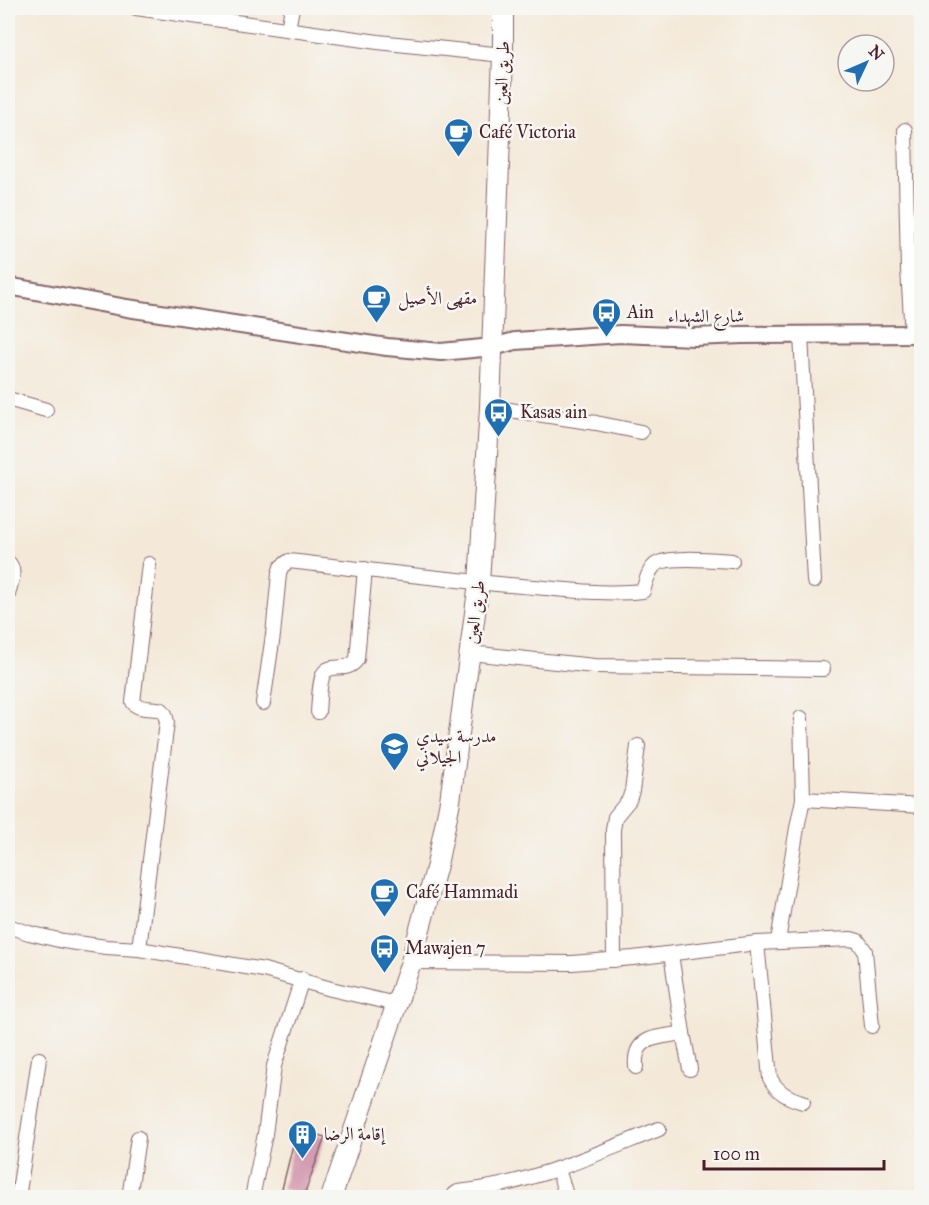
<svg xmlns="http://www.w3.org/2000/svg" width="929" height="1205" font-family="'IM FELL Great Primer',Amiri,serif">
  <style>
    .building { fill: #d39cb2 }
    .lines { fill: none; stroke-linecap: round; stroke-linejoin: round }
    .minor-casing { stroke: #866668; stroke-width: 16 }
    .tertiary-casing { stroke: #866668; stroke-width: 20 }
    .secondary-casing { stroke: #866668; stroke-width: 22 }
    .minor { stroke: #fff; stroke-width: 14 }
    .tertiary { stroke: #fff; stroke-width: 16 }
    .secondary { stroke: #fff; stroke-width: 20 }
    .labels { text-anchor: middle; stroke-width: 5; stroke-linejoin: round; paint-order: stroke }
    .street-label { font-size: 18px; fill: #4a1f2b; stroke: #f6f6f2 }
    .poi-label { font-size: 18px; fill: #4a1f2b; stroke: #f6f6f2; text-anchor: start }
  </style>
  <rect width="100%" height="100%" fill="#f6f6f2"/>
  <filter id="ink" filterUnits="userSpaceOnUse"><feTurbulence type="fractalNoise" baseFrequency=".0167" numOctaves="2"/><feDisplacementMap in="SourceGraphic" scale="12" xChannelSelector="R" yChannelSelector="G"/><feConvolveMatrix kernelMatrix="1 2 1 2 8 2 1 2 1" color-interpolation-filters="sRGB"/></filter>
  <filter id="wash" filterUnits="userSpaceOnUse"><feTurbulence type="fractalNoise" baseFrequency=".008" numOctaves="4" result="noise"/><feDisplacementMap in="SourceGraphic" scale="24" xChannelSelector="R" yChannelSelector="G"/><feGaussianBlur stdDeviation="1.35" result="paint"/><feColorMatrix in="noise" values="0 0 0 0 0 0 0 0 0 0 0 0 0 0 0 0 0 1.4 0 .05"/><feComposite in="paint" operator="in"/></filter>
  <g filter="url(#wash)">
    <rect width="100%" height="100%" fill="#f4e9d9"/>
    <g id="blocks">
      <polygon class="building" points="297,1129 325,1137 304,1195 282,1189"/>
    </g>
  </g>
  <g filter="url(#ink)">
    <use href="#blocks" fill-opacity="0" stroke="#866668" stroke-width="1.5"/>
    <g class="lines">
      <defs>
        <g id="minor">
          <polyline points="136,8 378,42 503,55"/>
          <polyline points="288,29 292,8"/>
          <polyline points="905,130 908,269 912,335"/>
          <polyline points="801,335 814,581"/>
          <polyline points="8,399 46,410"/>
          <polyline points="490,407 596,423 641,432"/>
          <path d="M8 562C17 571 10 584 8 595"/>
          <polyline points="470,653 594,666 823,669"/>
          <path d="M263 703 273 635 279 574 281 567 289 561C371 570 452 581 534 587 570 590 608 595 643 591 646 582 648 571 655 565 667 555 716 560 732 561"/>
          <path d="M318 712C319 702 319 681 324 673 331 662 348 674 357 659L365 569"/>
          <polyline points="803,799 922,806"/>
          <polyline points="8,926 29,933 63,941 106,947 139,949 264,970 331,989 396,1004"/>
          <polyline points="778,941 797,828 803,799 801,718"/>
          <path d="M757 943 770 1078C777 1092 788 1098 803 1102"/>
          <path d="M139 949 167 722 165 714 162 710C153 707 139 711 133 702L149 564"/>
          <polyline points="671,954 683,1033 690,1069"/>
          <polyline points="614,960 613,830 615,817 629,800 632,791 638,746"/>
          <polyline points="411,962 572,963 633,958 757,943 851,939 858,941 865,951 872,1026"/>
          <path d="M636 1067C633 1035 659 1038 683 1033"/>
          <polyline points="558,1169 567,1198"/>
          <polyline points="18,1198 39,1059"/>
          <polyline points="129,1198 138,1138"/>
          <polyline points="252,1198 265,1134 274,1066 302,979"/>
          <path d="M453 1198 455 1194 458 1192C529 1185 593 1155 659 1129"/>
        </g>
        <polyline id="tertiary" points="8,286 127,308 387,347 441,352 493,347 515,341 621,334 694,337 742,335 922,334"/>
        <polyline id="secondary" points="331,1198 411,962 437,865 450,801 479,583 490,407 503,55 503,8"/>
      </defs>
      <use href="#minor" class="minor-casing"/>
      <use href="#tertiary" class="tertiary-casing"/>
      <use href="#secondary" class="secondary-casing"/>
      <use href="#minor" class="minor"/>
      <use href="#tertiary" class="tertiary"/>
      <use href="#secondary" class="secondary"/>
    </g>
  </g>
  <defs>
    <symbol id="cafe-pin" viewBox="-11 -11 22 30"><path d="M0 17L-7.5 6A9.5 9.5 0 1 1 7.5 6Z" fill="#1f6fb2" stroke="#f6f6f2"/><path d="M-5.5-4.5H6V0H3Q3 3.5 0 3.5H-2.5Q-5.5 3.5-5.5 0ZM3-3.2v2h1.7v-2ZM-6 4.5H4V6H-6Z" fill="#fff"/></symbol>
    <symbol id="bus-pin" viewBox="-11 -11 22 30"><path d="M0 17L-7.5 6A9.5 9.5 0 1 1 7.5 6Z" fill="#1f6fb2" stroke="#f6f6f2"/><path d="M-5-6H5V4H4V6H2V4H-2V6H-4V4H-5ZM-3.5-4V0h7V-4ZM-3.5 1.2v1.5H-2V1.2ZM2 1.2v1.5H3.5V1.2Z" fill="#fff"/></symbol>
    <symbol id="school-pin" viewBox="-11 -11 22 30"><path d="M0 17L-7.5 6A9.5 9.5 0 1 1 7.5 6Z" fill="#1f6fb2" stroke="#f6f6f2"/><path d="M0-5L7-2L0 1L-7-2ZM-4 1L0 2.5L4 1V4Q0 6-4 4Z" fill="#fff"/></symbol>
    <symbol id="building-pin" viewBox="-11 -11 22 30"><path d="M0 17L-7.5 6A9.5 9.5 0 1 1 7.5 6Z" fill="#1f6fb2" stroke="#f6f6f2"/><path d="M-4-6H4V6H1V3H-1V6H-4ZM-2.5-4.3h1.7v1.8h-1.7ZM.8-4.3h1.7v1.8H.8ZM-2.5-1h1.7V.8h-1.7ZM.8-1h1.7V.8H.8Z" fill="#fff"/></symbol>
  </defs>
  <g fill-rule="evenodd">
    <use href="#cafe-pin" x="442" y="116" width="33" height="45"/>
    <use href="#cafe-pin" x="360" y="282" width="33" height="45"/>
    <use href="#bus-pin" x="590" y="296" width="33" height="45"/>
    <use href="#bus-pin" x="482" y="396" width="33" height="45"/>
    <use href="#school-pin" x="378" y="730" width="33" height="45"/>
    <use href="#cafe-pin" x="368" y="876" width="33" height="45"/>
    <use href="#bus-pin" x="368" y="932" width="33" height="45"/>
    <use href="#building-pin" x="286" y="1118" width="33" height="45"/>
  </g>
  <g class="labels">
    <g class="street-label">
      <text transform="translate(502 73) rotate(-88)" y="6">طريق العين</text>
      <text x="706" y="322">شارع الشهداء</text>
      <text transform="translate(475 612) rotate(-83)" y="6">طريق العين</text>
    </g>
    <g class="poi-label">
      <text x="479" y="138">Café Victoria</text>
      <text x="398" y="304">مقهى الأصيل</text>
      <text x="627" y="318">Ain</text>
      <text x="520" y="418">Kasas ain</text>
      <text x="416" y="742">مدرسة سيدي<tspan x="416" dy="21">الجيلاني</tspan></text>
      <text x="406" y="898">Café Hammadi</text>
      <text x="405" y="954">Mawajen 7</text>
      <text x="324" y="1140">إقامة الرضا</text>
    </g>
  </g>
  <rect width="929" height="1205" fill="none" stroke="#f6f6f2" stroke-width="30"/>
  <g transform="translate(866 63) rotate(46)"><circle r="28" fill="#f6f6f2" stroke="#b1a0a2" stroke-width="1.5"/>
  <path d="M0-4.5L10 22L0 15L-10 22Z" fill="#1f6fb2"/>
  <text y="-9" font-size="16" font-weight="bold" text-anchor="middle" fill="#4a1f2b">N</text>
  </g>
  <path d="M704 1160v9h180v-9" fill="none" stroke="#4a1f2b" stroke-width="3"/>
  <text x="713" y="1160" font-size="18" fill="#4a1f2b" stroke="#f6f6f2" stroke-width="4.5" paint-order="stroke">100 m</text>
</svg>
